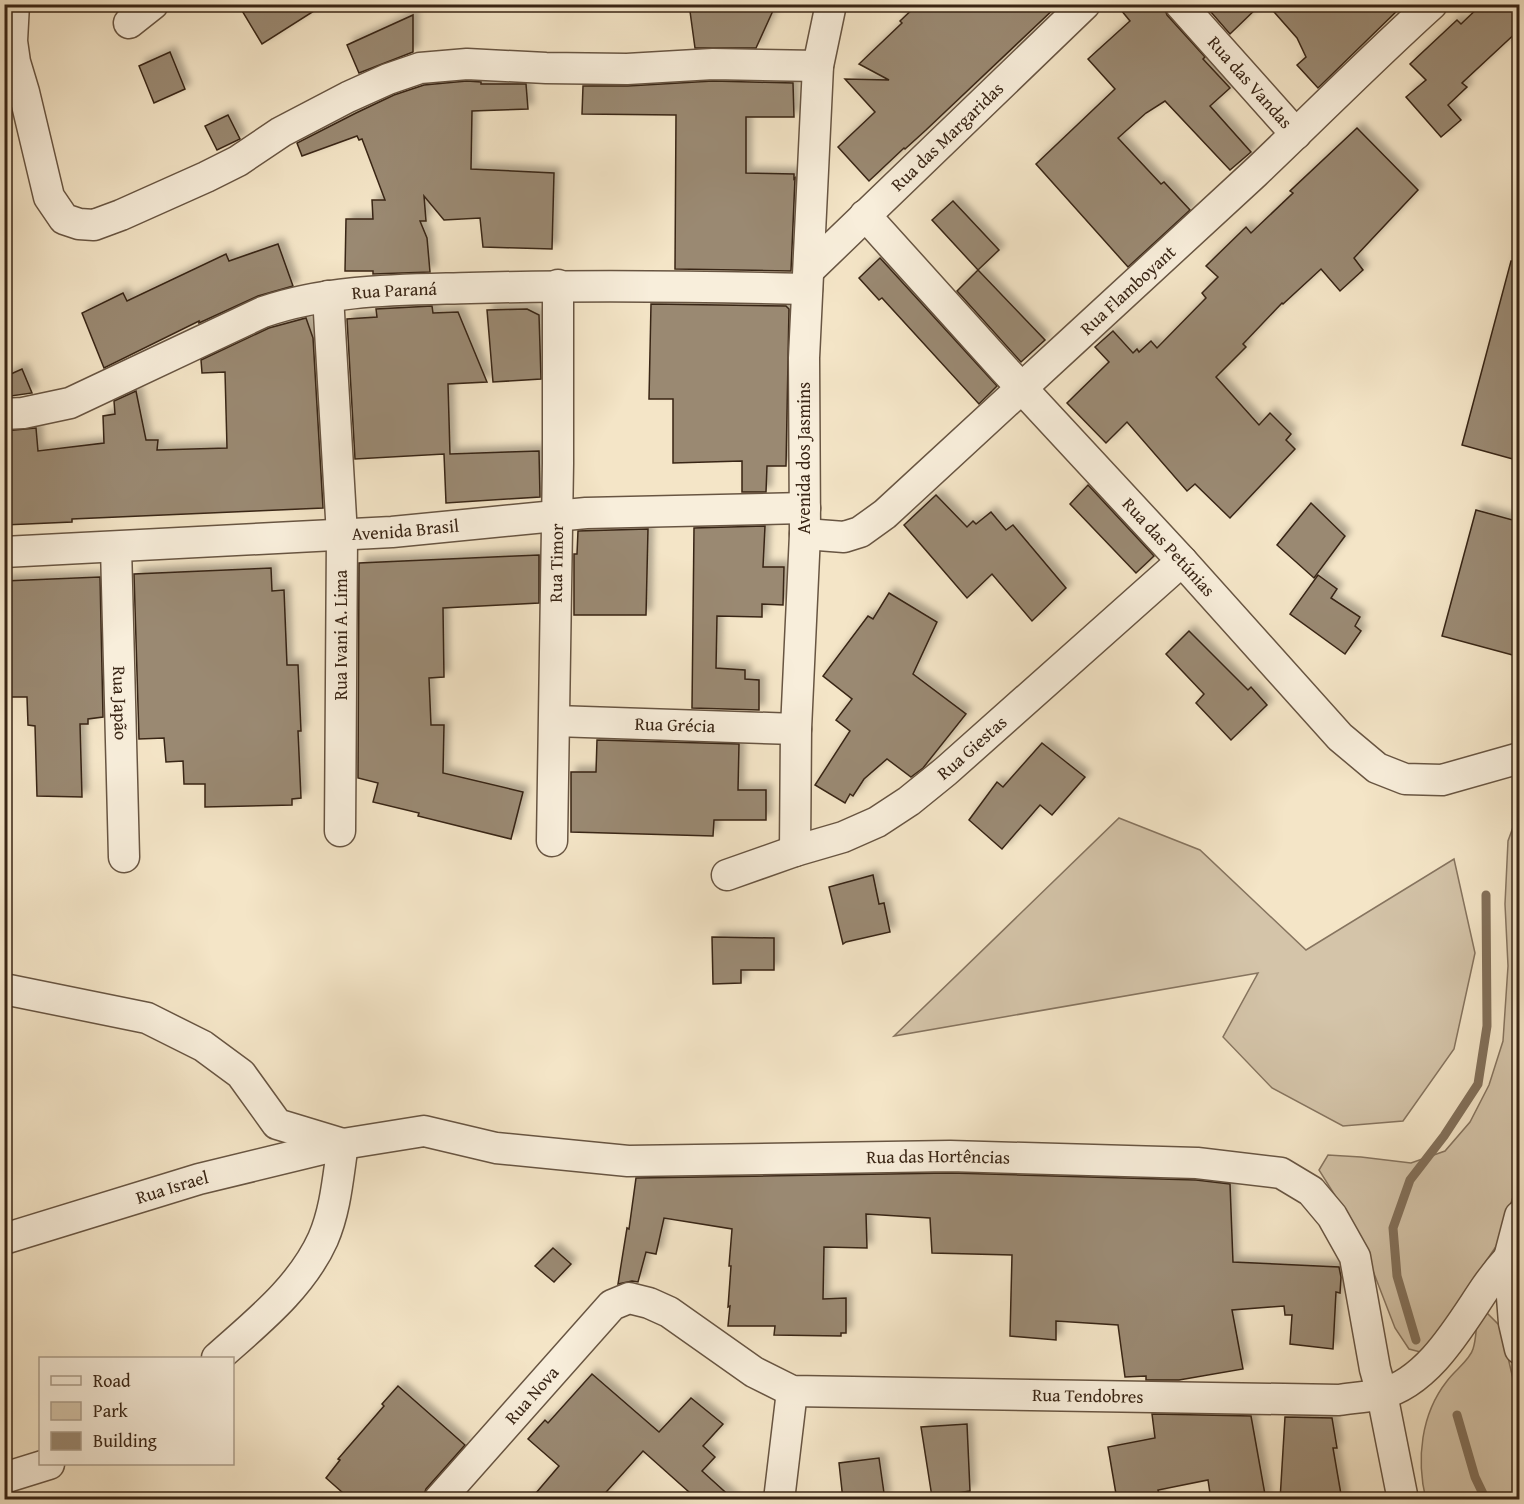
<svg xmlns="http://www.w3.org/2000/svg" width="1524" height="1504" font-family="'Gentium Book Plus',serif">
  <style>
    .green { fill: #d4c4a9; stroke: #86745f; stroke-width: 1.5 }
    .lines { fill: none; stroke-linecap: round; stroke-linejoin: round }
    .stream { stroke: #83715b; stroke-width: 9 }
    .building { fill: #9a8972; stroke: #392515; stroke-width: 1.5; filter: url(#shadow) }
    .street-casing { stroke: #685542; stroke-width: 33 }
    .street { stroke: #f8eedb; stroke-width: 30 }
    .labels { text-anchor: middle; stroke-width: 5; stroke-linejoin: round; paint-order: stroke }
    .street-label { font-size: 18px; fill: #392515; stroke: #f8eedb }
  </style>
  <defs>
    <filter id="shadow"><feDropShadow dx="5.5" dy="-5.5" stdDeviation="3" flood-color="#0004"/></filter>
  </defs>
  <rect width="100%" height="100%" fill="#f4e5c7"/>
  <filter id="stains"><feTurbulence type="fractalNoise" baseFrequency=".00333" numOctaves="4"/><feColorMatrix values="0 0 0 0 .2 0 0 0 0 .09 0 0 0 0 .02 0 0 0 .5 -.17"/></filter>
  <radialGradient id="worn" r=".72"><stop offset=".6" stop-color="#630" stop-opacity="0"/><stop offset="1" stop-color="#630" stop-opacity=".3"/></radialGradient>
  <g class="green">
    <polygon points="1519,811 1519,1179 1497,1245 1424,1353 1409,1349 1395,1328 1358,1232 1319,1170 1328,1155 1361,1157 1411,1163 1445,1151 1470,1122 1489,1085 1503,1041 1508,966 1505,904 1508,841"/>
    <polygon points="1119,818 1200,850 1306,950 1454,859 1475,953 1454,1049 1403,1121 1343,1126 1272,1088 1223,1037 1258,973 894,1036"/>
    <path d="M1487 1313 1501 1327 1519 1405V1499L1426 1500C1416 1459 1421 1414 1447 1381 1454 1371 1470 1360 1473 1349 1476 1340 1476 1330 1477 1321Z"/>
  </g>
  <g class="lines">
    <g class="stream">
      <polyline points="1416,1340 1397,1276 1393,1228 1410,1180 1444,1136 1478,1084 1487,1026 1486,895"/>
      <polyline points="1457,1415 1475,1477 1486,1500"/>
    </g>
  </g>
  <g class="building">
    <polygon points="238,4 325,4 262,44"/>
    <polygon points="689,4 776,4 756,48 695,48"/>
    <polygon points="918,4 1059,4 926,130 905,149 904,148 869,181 838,147 875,112 845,79 889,80 859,64 902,23 900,21"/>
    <polygon points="1116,4 1163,4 1167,15 1205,57 1203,59 1230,88 1210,106 1251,152 1230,170 1165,101 1146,113 1118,138 1161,184 1164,182 1190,210 1128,267 1036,164 1115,89 1088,59 1130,21"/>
    <polygon points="1204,4 1261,4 1230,34"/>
    <polygon points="1267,4 1404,4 1318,88 1297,65 1306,57 1297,38"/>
    <polygon points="1482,4 1520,4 1520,29 1462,83 1467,87 1448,105 1461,120 1441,137 1406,97 1426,80 1410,64 1457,20 1461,24"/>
    <polygon points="413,15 413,52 359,73 347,45"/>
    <polygon points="170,52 185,89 154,103 139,66"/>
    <polygon points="467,81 481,82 481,84 526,84 528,109 472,111 471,169 554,173 552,249 483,247 480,218 444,220 424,196 426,221 420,221 427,238 430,272 373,274 373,271 345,271 346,219 373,219 372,200 385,200 362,139 359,140 357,136 302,156 297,143 356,113 394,95 424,85"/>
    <polygon points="713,81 793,83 794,117 746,117 746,173 794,174 794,179 795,178 791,271 675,269 676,115 582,114 583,86 628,86"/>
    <polygon points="228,115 240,139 217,150 205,126"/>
    <polygon points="1357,128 1418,190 1354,258 1363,270 1340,291 1321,269 1283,304 1282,303 1243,344 1246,347 1216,377 1259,425 1270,413 1291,434 1286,440 1295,449 1230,518 1195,484 1187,491 1127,422 1106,443 1067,403 1109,362 1095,347 1113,331 1133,353 1137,349 1139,352 1151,341 1157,348 1206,298 1202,293 1218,277 1206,266 1246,227 1251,233 1293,193 1290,191"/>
    <polygon points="953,201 999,250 978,270 932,220"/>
    <polygon points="278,244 293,286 258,296 199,323 199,321 104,368 82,313 123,293 127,301 226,254 229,261"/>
    <polygon points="880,258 997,386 979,404 882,298 879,300 859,278"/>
    <polygon points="1511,261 1520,262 1520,461 1462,445"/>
    <polygon points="978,270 1045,340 1021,362 957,291"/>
    <polygon points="651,304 786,306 789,309 786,466 767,466 766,492 742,492 742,461 673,463 673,399 649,399"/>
    <polygon points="432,306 433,313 458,312 487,382 448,384 450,454 539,451 540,497 446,503 444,454 355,459 347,319 377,317 376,309"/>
    <polygon points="527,309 539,315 541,379 493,382 487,310"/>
    <polygon points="306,318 313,338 323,508 72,519 72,522 4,525 4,431 36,428 38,451 104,443 103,416 115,414 114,401 136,391 146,440 158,440 157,450 227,448 225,372 202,373 201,360 269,328"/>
    <polygon points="22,369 32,393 4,397 4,377"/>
    <polygon points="1088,485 1154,556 1136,573 1070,504"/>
    <polygon points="936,495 967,527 973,521 976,524 991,512 1006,530 1013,525 1066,588 1032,621 992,574 967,598 904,525"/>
    <polygon points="1311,503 1345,536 1314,578 1277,545"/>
    <polygon points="1476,510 1520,522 1520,657 1442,636"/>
    <polygon points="765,526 763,567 784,567 783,605 762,604 762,617 717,616 716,668 745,670 745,679 759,680 759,710 692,708 694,528"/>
    <polygon points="648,529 646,615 574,615 574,554 577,554 578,531"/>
    <polygon points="539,555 539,603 443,608 444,677 429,678 431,725 444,725 443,773 523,792 511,839 418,816 419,813 373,802 378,783 358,778 359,563"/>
    <polygon points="271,568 272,591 284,590 287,665 298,665 301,731 298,731 301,798 292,799 292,805 205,807 205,784 184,784 183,761 166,762 164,738 139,739 134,574"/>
    <polygon points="1318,575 1337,589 1331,598 1360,617 1355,626 1361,631 1345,654 1290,614"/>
    <polygon points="100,577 103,717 88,719 88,724 80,724 82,797 37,796 35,726 28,725 27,697 4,697 4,581"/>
    <polygon points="889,593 937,622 913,674 966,714 923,768 911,777 887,759 864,779 853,796 850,794 845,803 815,785 850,731 836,720 852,699 823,676 868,616 873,619"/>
    <polygon points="1189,631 1248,690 1251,687 1267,705 1231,740 1196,703 1204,694 1166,654"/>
    <polygon points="597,740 739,744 738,790 766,790 766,820 714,820 713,836 571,832 571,772 596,772"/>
    <polygon points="1042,743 1085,777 1052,815 1040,805 1002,849 969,820 997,782 1003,787"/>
    <polygon points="873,875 879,904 884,903 890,932 846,942 843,944 829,887"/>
    <polygon points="712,937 774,938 774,970 741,970 741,983 713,984"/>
    <polygon points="950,1173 1196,1180 1230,1184 1233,1262 1339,1267 1341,1277 1340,1293 1336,1292 1333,1349 1290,1344 1292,1315 1285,1315 1284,1306 1232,1310 1243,1369 1179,1380 1146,1380 1146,1376 1125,1377 1118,1325 1056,1321 1056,1340 1010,1336 1012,1255 932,1253 930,1218 866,1214 867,1248 824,1247 823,1299 846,1298 846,1333 841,1333 841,1336 774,1335 775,1326 728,1326 730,1306 728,1307 731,1266 729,1266 732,1229 664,1218 656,1254 646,1252 638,1282 632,1281 618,1284 627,1228 629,1229 636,1178"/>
    <polygon points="553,1248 571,1264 554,1282 535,1266"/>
    <polygon points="592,1374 659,1432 691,1398 723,1424 703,1446 715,1457 702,1471 734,1500 698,1500 643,1451 599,1500 530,1500 559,1466 528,1439 545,1420 548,1423"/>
    <polygon points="398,1386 465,1445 426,1489 422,1500 351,1500 326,1478 340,1460 338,1459 384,1406 382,1404"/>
    <polygon points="1152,1414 1251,1416 1266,1500 1211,1500 1208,1480 1158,1490 1160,1498 1117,1500 1108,1447 1155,1438"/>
    <polygon points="1285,1417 1332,1418 1337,1448 1333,1448 1342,1500 1280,1500"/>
    <polygon points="967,1424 970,1491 932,1497 921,1427"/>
    <polygon points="879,1458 885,1500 843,1500 839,1463"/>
  </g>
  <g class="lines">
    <defs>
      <g id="street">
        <polyline points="14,4 12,41 15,62 24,92 49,197 64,219 79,224 94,225 121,215 206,177 238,161 281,132 348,97 388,79 420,68 467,64 546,68 627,69 713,64 818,66"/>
        <path id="s1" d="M1180 4 1296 134"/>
        <polyline points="129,23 153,4"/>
        <path id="s2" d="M865 215 1004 369 1182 561 1340 737 1377 768 1405 779 1442 780 1520 758"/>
        <path id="s3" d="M809 270 1085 4"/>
        <polyline points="328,296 342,535 340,831"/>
        <path id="s4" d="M4 414 23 413 70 403 263 312C329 289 401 290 470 288 583 285 695 286 807 289"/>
        <path id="s5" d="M805 534 844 537 860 532 885 514C1008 400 1132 287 1255 173 1314 117 1371 59 1432 4"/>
        <path id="s6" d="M116 547 124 857"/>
        <path id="s7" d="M4 552 392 532 586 513 805 508"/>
        <path id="s8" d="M555 721 796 729"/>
        <path id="s9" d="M552 841 558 463V285"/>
        <polyline points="795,851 796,729 805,534 804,358 818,66 831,4"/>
        <path id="s10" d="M727 875 795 851 843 837 877 822 909 801 946 771 1182 561"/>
        <polyline points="4,989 147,1018 203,1046 241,1074 277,1124 343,1144"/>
        <polyline points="1520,1216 1509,1258 1514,1323 1520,1349"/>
        <path id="s11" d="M4 1239 199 1179 343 1144 424 1131 496 1148 628 1161 950 1156 1197 1163 1281 1173 1311 1191 1332 1216 1355 1257 1375 1369 1382 1394 1403 1500"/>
        <path d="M217 1358C256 1323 301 1288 323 1239 336 1209 338 1176 343 1144"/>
        <polyline points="4,1478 49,1464"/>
        <path id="s12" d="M439 1500 612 1305 629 1298 649 1303 669 1312 754 1372 792 1391 1339 1400C1353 1398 1367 1397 1381 1394 1429 1382 1460 1325 1486 1287 1493 1277 1501 1267 1509 1258"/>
        <polyline points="779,1500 792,1391"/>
      </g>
    </defs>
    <use href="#street" class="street-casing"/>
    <use href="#street" class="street"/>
  </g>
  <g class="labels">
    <g class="street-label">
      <text dy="6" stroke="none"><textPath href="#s1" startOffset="105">Rua das Vandas</textPath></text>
      <text dy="6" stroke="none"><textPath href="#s3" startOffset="192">Rua das Margaridas</textPath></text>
      <text dy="6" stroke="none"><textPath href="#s5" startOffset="417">Rua Flamboyant</textPath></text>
      <text dy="6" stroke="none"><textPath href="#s4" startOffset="414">Rua Paraná</textPath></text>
      <text transform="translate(804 458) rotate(-90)" y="6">Avenida dos Jasmins</text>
      <text dy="6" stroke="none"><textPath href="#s7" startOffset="402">Avenida Brasil</textPath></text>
      <text dy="6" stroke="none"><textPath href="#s2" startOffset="450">Rua das Petúnias</textPath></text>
      <text dy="6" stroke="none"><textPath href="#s9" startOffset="278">Rua Timor</textPath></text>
      <text transform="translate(341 635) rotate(-90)" y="6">Rua Ivani A. Lima</text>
      <text dy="6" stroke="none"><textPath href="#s6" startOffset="156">Rua Japão</textPath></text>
      <text dy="6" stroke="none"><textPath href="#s8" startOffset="120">Rua Grécia</textPath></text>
      <text dy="6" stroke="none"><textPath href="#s10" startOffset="280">Rua Giestas</textPath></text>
      <text dy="6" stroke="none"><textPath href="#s11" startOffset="951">Rua das Hortências</textPath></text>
      <text dy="6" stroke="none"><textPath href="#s11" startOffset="176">Rua Israel</textPath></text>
      <text dy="6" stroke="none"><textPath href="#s12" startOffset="140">Rua Nova</textPath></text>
      <text dy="6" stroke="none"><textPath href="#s12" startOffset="764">Rua Tendobres</textPath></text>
    </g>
  </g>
  <rect width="1524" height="1504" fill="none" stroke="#f4e5c7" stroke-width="24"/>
  <rect x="6" y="6" width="1512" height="1492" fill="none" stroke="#392515" stroke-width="3"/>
  <rect x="12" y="12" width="1500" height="1480" fill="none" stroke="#392515" stroke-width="1.5"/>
  <rect x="39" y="1357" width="195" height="108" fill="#f8eedb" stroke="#ac9e8c" stroke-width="1.5"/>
  <rect x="51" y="1376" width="30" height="9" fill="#f8eedb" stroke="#ac9e8c" stroke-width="1.5"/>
  <text x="93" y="1387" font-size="18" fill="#392515">Road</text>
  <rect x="51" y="1402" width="30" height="18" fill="#d4c4a9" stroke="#ac9e8c" stroke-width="1.5"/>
  <text x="93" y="1417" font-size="18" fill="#392515">Park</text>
  <rect x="51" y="1432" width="30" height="18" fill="#9a8972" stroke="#ac9e8c" stroke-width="1.5"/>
  <text x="93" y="1447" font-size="18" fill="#392515">Building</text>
  <rect width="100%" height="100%" filter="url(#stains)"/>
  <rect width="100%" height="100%" fill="url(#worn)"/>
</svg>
